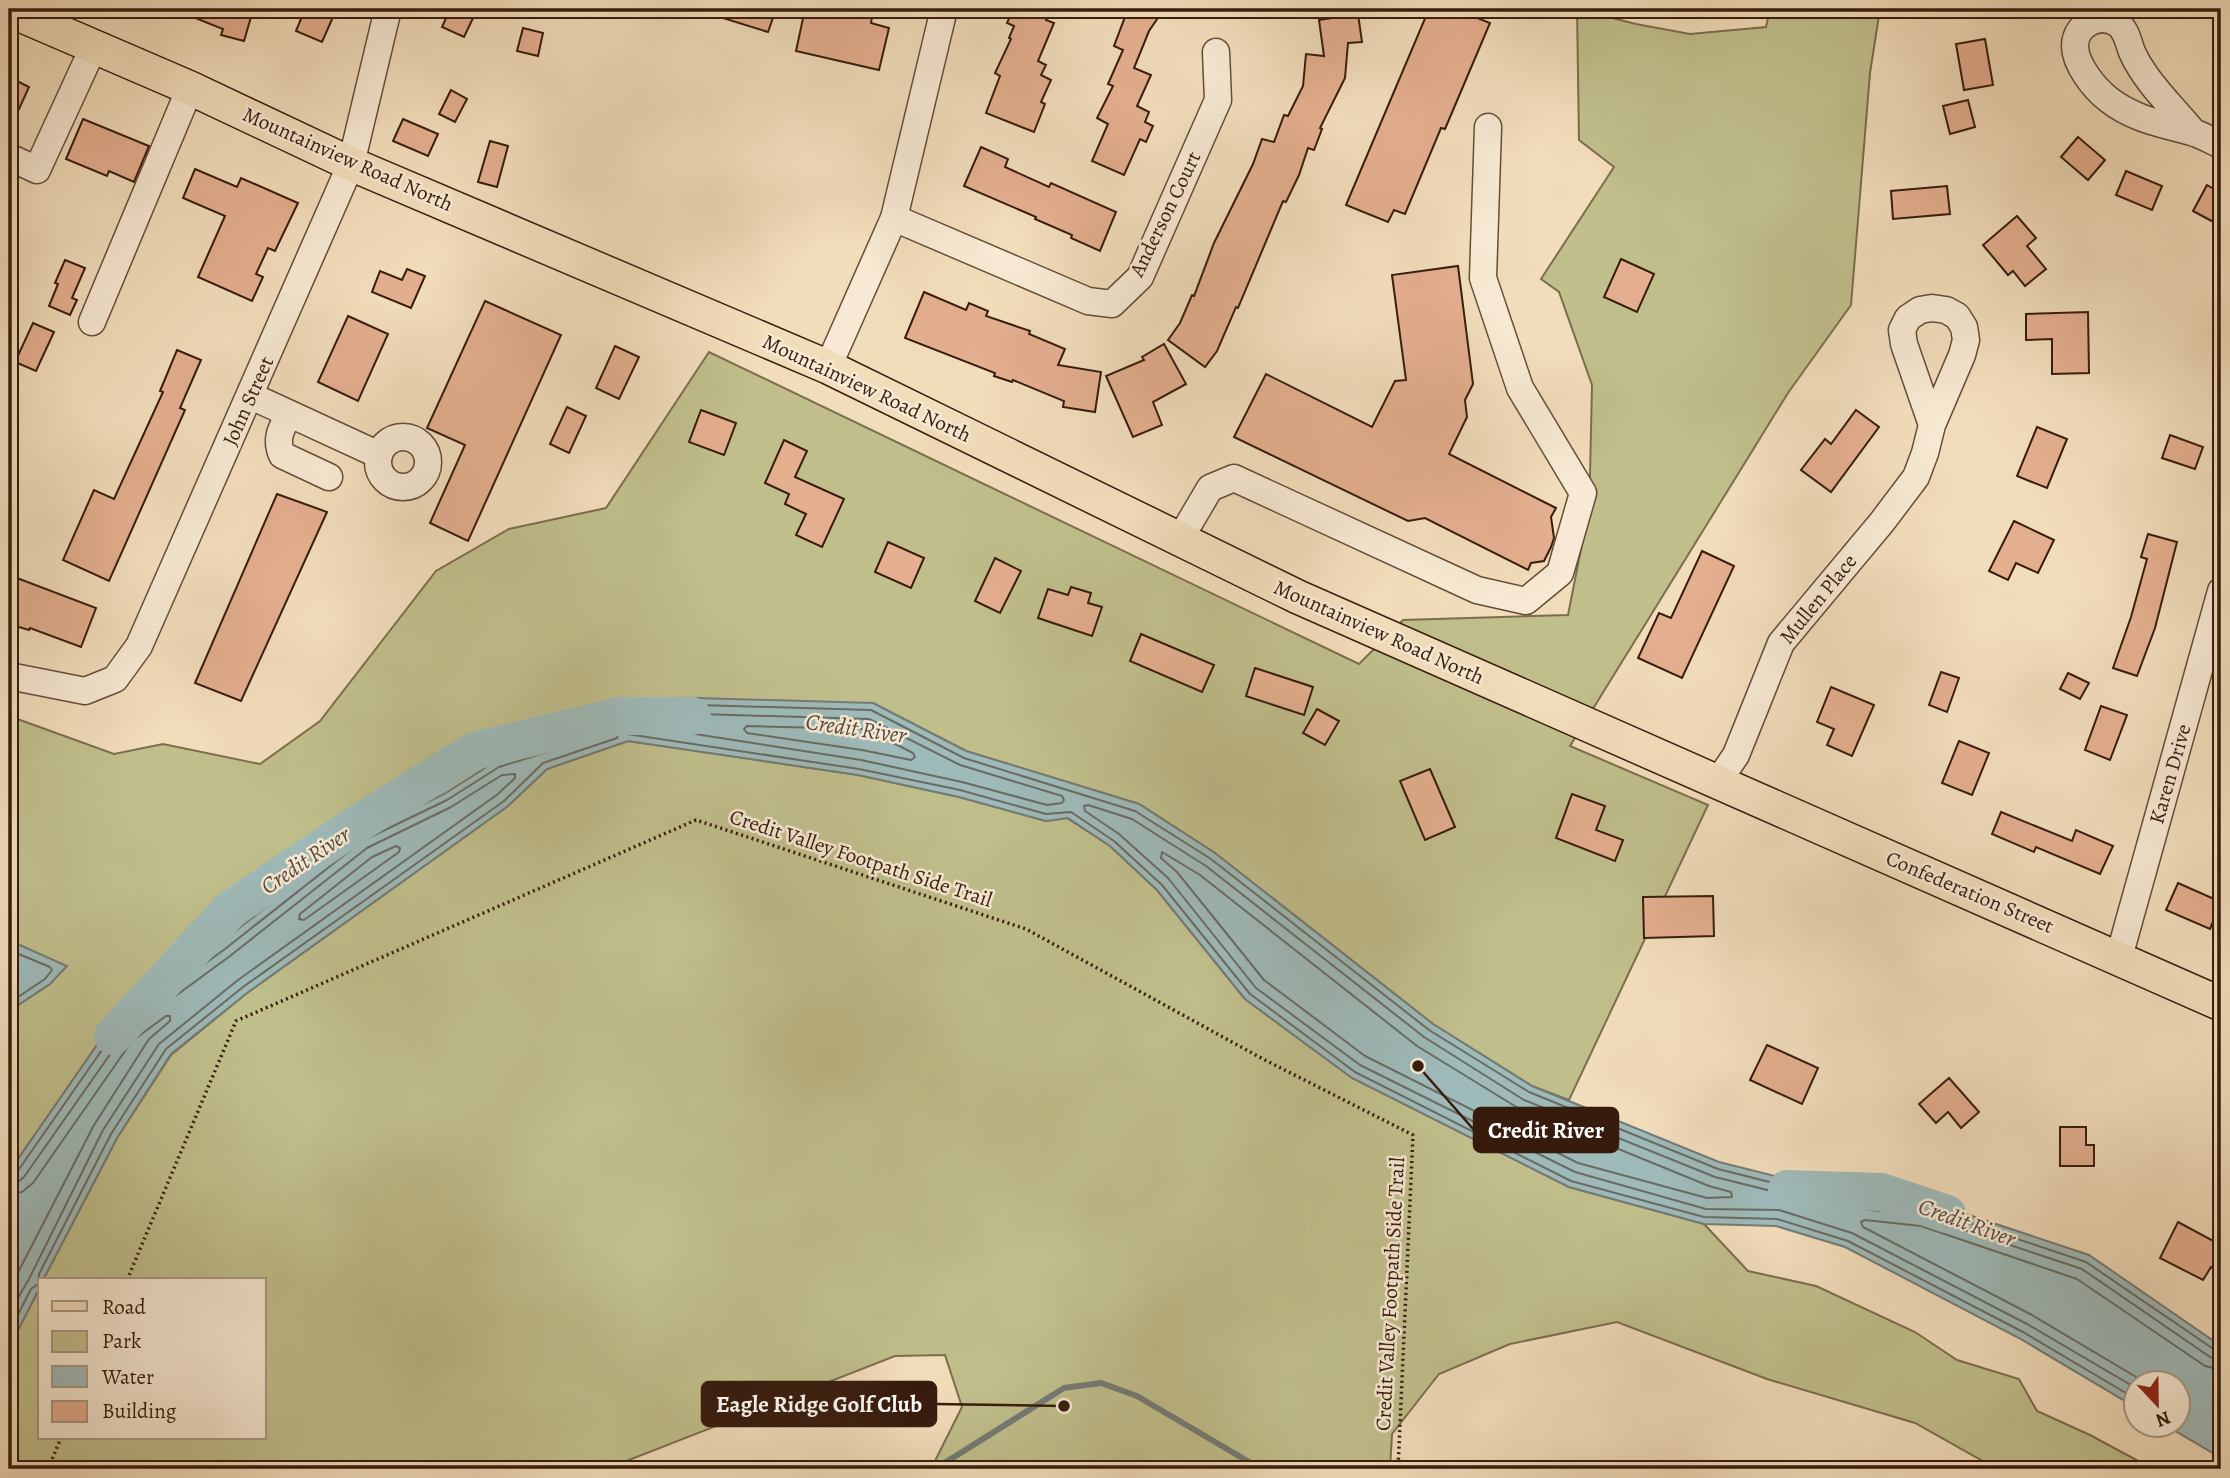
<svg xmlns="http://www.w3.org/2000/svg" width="2230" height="1478" font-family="Alegreya,serif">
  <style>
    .green { fill: #c0bf8c; stroke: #7c6e4d; stroke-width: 2 }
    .water { fill: #9ebab9; stroke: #757b75; stroke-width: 2 }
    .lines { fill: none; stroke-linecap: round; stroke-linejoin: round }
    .shore { stroke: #6a6b64; stroke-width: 2 }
    .stream { stroke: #757b75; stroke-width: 6 }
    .river { stroke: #9ebab9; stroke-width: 38 }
    .building { fill: #e4af8f; stroke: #371c0e; stroke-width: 2 }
    .minor-casing { stroke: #664c39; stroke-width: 29 }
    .major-casing { stroke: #371c0e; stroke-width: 36 }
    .path { stroke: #371c0e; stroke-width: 3.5; stroke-dasharray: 2 3.5; stroke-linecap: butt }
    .minor { stroke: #f7e9d3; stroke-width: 26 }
    .major { stroke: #f2ddbb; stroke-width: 33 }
    .labels { text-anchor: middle; stroke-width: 5; stroke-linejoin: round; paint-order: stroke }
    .street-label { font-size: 21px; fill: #371c0e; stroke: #f7e9d3 }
    .water-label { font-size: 23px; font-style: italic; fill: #564b41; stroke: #f7e9d3 }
    .leader { fill: none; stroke: #371c0e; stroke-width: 2.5 }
    .callout-dot { fill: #371c0e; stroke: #f7e9d3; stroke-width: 2.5 }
    .callout { fill: #371c0e; stroke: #371c0e; stroke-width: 2.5 }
    .callout-label { font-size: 23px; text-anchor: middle; font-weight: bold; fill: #fff }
  </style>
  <rect width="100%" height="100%" fill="#f2ddbb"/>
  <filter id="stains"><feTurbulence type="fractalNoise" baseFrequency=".00286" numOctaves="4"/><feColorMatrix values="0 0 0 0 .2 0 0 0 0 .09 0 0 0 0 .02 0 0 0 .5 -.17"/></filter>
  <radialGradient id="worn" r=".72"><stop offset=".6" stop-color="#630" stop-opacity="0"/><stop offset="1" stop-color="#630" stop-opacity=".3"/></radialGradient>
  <g class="green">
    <polygon points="1577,9 1636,24 1690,34 1766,27 1770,9 1880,9 1870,73 1851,305 1788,393 1570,746 1708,805 1569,1100 1532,1086 1433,1024 1215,853 1139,804 966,751 873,703 496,761 220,943 113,1022 9,1172 9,1011 50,984 13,942 9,944 9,716 114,754 163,744 260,764 320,721 436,571 509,529 606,508 709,352 1359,664 1403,620 1568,615 1585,529 1590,476 1592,385 1559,292 1541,279 1614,167 1579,140"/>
    <polygon points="628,741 858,775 959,797 1046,821 1067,818 1110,846 1157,890 1245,999 1352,1078 1569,1187 1704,1224 1748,1271 1816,1286 1915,1332 1957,1360 2019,1379 2037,1411 2090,1435 2153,1469 1997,1469 1915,1423 1767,1379 1617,1322 1510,1344 1439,1374 1392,1434 1390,1469 914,1469 935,1461 962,1407 945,1355 895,1356 606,1469 21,1469 9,1463 9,1348 40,1287 40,1438 264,1438 264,1280 43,1280 117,1138 171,1055 247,993 508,806 547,769"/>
  </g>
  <g class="water">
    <polygon points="697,698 873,703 966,751 1139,804 1215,853 1433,1024 1532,1086 1719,1162 1831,1190 1927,1201 2089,1255 2221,1346 2221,1458 2167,1426 2178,1426 2178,1384 2136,1384 2135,1407 2019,1338 1845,1247 1776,1226 1704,1224 1569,1187 1352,1078 1245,999 1157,890 1110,846 1068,818 1046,821 959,797 858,775 628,741 547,769 508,806 247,993 171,1054 117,1138 43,1280 40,1280 40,1287 9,1348 9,1172 113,1022 220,943 359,835 444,794 496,761"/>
    <polygon points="13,942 67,966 50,984 9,1011 9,944"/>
  </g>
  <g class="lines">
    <g class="shore">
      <polygon points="700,714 869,719 960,765 1062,796 1064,800 1062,803 1047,805 962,782 861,760 663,729 665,725"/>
      <polygon points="747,726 866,729 913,753 915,757 911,760 862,750 747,733 744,729"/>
      <polygon points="396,846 400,848 399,852 304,920 299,919 300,914 372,857"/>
      <polygon points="1162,852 1200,875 1417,1046 1518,1108 1709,1186 1731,1192 1732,1197 1707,1198 1578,1163 1365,1056 1264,980 1177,872 1161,858"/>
      <polyline points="9,950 50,967 52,970 45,979 9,1003"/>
      <polyline points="9,1175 17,1172 118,1027 225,949 362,841 447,800 499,767 614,731 618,733 617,738 543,763 504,801 243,987 166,1049 111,1134 39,1274 38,1284 31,1289 9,1332"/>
      <polyline points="9,1184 18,1182 24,1177 125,1033 230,956 367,848 451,807 502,775 515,774 515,778 498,794 238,980 159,1044 103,1130 29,1279 9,1313"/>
      <polyline points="9,1194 22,1192 33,1183 132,1041 166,1016 170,1016 170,1021 149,1039 94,1125 9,1290"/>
      <polyline points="2148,1384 2032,1315 1863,1227 1861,1222 1865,1220 1921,1226 2077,1279 2205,1366 2221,1370"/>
      <polyline points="2136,1388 2027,1324 1852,1233 1779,1210 1706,1209 1575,1172 1360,1065 1256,988 1168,878 1119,834 1085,811 1084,806 1088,805 1132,819 1206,866 1424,1037 1524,1100 1715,1177 1828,1205 1923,1216 2082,1269 2210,1357 2221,1360"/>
      <polyline points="2136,1399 2023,1332 1848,1241 1777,1219 1704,1217 1571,1181 1355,1072 1250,994 1162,885 1114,841 1071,812 1046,814 960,790 859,769 627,734 624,730 699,705 871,710 964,758 1135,811 1211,859 1429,1030 1529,1092 1718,1169 1829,1197 1925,1208 2086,1262 2215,1350 2221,1351"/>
    </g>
    <polyline class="stream" points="935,1469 1064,1388 1101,1383 1137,1396 1261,1469"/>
    <g class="river">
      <polyline points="113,1036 231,909 354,826 474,751 620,716 692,716"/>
      <polyline points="1787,1189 1881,1192 1947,1214"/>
    </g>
  </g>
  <g class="building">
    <polygon points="173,9 244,9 242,15 251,17 244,41 221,35 223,29"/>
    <polygon points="305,9 327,9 325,14 333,17 322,42 296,31"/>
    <polygon points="450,9 464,9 475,14 464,37 442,27"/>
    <polygon points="708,9 776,9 768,32 707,13"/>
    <polygon points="805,9 841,9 872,17 871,23 889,28 879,70 796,51"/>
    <polygon points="1013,9 1051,9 1046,20 1054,23 1038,61 1046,65 1041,75 1051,80 1041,102 1045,104 1034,132 986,113 1000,76 995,73 1011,39 1009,38 1014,26 1007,23"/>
    <polygon points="1128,9 1164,9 1149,31 1134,68 1151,75 1137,106 1149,112 1145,122 1153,126 1146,142 1140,139 1124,175 1092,161 1108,124 1097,118 1113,86 1108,84 1123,50 1114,46"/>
    <polygon points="1429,9 1455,9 1490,23 1445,129 1441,128 1405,214 1394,210 1388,222 1346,205"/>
    <polygon points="1358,14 1362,42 1348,43 1345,78 1320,128 1322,129 1314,150 1308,148 1299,175 1286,202 1283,201 1238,308 1236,307 1217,351 1205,367 1168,340 1180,323 1192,295 1194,296 1214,243 1253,164 1262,139 1274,142 1284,115 1288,116 1303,86 1306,54 1324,56 1319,20"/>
    <polygon points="523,28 543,33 538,56 517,51"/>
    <polygon points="1985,39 1993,85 1964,90 1956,44"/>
    <polygon points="9,77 29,87 9,131"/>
    <polygon points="451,90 467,99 455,122 439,114"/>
    <polygon points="1968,100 1975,127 1950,134 1943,106"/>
    <polygon points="83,119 149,146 134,182 109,171 107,176 66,159"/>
    <polygon points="403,119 438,134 428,156 393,141"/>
    <polygon points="2078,137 2105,160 2088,180 2061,157"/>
    <polygon points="490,141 508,146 497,187 478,182"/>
    <polygon points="981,147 1008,159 1005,167 1049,187 1051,183 1116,212 1100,251 1071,238 1072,235 1035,219 1036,217 964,186"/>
    <polygon points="195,169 237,187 241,178 298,203 275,251 268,248 256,274 263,277 252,301 198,277 225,216 183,198"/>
    <polygon points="2126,171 2162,186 2152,210 2116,195"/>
    <polygon points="2207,185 2221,193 2221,226 2193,211"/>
    <polygon points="1947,186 1950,214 1893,219 1891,191"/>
    <polygon points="2017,216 2036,238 2027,246 2046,269 2025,286 2013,271 2008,275 1983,245"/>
    <polygon points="1621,259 1654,274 1637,312 1604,297"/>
    <polygon points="65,260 85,268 72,298 77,300 70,315 49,306 58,284 55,283"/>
    <polygon points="1458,266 1473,384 1465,400 1467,417 1449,454 1556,508 1551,517 1554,538 1551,547 1544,561 1531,563 1528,570 1425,518 1408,521 1234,437 1266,374 1372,427 1395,381 1406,380 1392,275"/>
    <polygon points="407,269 425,276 411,308 372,292 380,271 402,280"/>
    <polygon points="924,292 966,310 969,303 988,311 986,316 1030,331 1029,334 1065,349 1058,365 1101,372 1095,412 1063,407 1064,401 1013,380 1012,382 994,376 995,373 905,338"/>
    <polygon points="485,301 561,335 468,541 430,523 465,445 427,428"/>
    <polygon points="2088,312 2089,373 2052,374 2052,339 2026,340 2026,314"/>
    <polygon points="348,316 388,334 358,401 318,382"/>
    <polygon points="33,323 54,332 36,371 15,362"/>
    <polygon points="1164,344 1186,384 1153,402 1162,425 1133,437 1106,376 1144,360 1142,357"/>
    <polygon points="615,346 639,357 619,399 596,388"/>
    <polygon points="177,350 201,360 180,408 185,410 109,581 63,560 94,490 114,499 163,392 160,391"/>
    <polygon points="567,407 586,416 569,453 550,444"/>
    <polygon points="701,410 736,423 724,455 689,442"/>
    <polygon points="1856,410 1879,427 1831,492 1801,470 1825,439 1831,444"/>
    <polygon points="2037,427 2067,439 2047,488 2017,476"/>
    <polygon points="2170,435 2203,447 2195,469 2162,458"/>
    <polygon points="784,440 807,451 795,477 844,499 822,547 796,535 806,514 785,504 789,494 765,483"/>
    <polygon points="277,494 327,512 241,701 195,683"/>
    <polygon points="2014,521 2054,540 2038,573 2016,563 2008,580 1989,571"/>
    <polygon points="2148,534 2177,542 2155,628 2137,676 2113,668 2131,617 2147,559 2141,557"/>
    <polygon points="888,542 924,558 911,588 875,572"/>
    <polygon points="1702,551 1734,566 1682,678 1638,658 1659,613 1671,618"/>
    <polygon points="995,558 1021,571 1000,613 975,601"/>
    <polygon points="9,575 96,608 81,647 30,628 29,630 9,624"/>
    <polygon points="1071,587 1091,593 1088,603 1102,607 1092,636 1038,618 1048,589 1068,595"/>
    <polygon points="1141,634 1214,665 1202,692 1130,661"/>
    <polygon points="1255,668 1313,687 1304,715 1246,696"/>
    <polygon points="1941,672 1959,678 1947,712 1929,705"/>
    <polygon points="2068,673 2089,683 2080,699 2060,689"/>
    <polygon points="1831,687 1874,705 1852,756 1827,745 1834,729 1817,722"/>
    <polygon points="2101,706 2127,715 2110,760 2085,750"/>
    <polygon points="1317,709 1339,721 1325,745 1303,733"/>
    <polygon points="1959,741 1989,753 1972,795 1942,783"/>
    <polygon points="1430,769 1455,827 1425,840 1400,781"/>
    <polygon points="1572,794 1605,806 1596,830 1623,840 1615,861 1556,838"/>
    <polygon points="2001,812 2072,841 2076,830 2113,846 2100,874 2036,847 2034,852 1992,834"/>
    <polygon points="2178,883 2221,902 2210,929 2166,910"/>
    <polygon points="1713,896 1714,936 1644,938 1643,897"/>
    <polygon points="1767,1045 1818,1068 1802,1104 1750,1080"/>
    <polygon points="1949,1078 1979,1112 1961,1128 1948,1112 1936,1123 1919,1104"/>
    <polygon points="2060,1127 2086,1127 2086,1145 2094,1145 2094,1166 2060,1166"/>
    <polygon points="2178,1222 2221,1245 2221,1272 2211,1267 2203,1280 2160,1258"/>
  </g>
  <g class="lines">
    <defs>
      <g id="minor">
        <path d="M2194 133C2173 107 2146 83 2132 52 2128 42 2127 31 2118 24 2100 12 2075 24 2075 46 2075 64 2094 88 2108 99 2133 119 2162 124 2192 132 2202 135 2212 141 2221 145"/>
        <polyline points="9,157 37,170 94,46"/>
        <polyline points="894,218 1088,301 1112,304 1140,277 1218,100 1216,52"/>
        <polyline points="92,322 190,88"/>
        <polyline points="828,367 894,218 944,9"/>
        <polyline points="251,396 379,455"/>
        <path d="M289 414C281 429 275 439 282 455L329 477"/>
        <circle cx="403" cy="462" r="25"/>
        <polyline points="1180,539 1210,488 1234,478 1477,590 1526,601 1560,573 1583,493 1520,388 1483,278 1488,127"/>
        <polyline points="9,676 85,691 115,679 139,646 351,164 388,9"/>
        <polyline points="1717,783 1736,755 1781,643 1882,522 1916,477 1925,453 1932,425 1962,355 1966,340 1964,327 1957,316 1946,310 1932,308 1920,310 1908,318 1902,330 1904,344 1932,425"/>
        <polyline points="2119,957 2221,591"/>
      </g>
      <polyline id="major" points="9,10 190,88 351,164 828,367 1298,597 2221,1004"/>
    </defs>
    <use href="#minor" class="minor-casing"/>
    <use href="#major" class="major-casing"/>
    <g class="path">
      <polyline points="127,1280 236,1021 696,820 1026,929 1263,1059 1413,1135 1398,1469"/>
      <polyline points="48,1469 61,1438"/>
    </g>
    <use href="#minor" class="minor"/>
    <use href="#major" class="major"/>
  </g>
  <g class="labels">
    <g class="street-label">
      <text transform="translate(348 159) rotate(24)" y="7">Mountainview Road North</text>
      <text transform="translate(1165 214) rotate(-64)" y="7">Anderson Court</text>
      <text transform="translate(867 388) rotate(25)" y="7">Mountainview Road North</text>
      <text transform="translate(248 401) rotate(-66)" y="7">John Street</text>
      <text transform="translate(1818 599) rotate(-51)" y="7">Mullen Place</text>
      <text transform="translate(1379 632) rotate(24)" y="7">Mountainview Road North</text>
      <text transform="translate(2170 774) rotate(-74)" y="7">Karen Drive</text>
      <text transform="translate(861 858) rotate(18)" y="7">Credit Valley Footpath Side Trail</text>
      <text transform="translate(1970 892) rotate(23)" y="7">Confederation Street</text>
      <text transform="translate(1390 1294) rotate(-87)" y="7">Credit Valley Footpath Side Trail</text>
    </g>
    <g class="water-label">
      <text transform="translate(856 728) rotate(8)" y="8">Credit River</text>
      <text transform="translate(305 860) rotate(-34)" y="8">Credit River</text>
      <text transform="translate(1967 1222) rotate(20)" y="8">Credit River</text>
    </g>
  </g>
  <path class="leader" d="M1418 1066L1474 1130M1064 1406L936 1404"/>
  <g class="callout-dot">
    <circle cx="1418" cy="1066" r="7"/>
    <circle cx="1064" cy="1406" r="7"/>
  </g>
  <g class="callout">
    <rect x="1474" y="1108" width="144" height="44" rx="7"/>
    <rect x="702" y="1382" width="234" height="44" rx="7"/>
  </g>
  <g class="callout-label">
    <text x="1546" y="1138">Credit River</text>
    <text x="819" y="1412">Eagle Ridge Golf Club</text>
  </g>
  <rect width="2230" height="1478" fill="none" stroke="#f2ddbb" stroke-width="35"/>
  <rect x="10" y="10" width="2209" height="1457" fill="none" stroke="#371c0e" stroke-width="3.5"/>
  <rect x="18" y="18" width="2195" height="1443" fill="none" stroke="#371c0e" stroke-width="2"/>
  <rect x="38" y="1278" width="228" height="161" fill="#f7e9d3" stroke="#aa9784" stroke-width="2"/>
  <rect x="52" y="1301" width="35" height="10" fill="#f2ddbb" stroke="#aa9784" stroke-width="2"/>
  <text x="102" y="1314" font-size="21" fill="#371c0e">Road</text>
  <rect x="52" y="1331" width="35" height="21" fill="#c0bf8c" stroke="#aa9784" stroke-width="2"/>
  <text x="102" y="1348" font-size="21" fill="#371c0e">Park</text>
  <rect x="52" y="1366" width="35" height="21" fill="#9ebab9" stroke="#aa9784" stroke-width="2"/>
  <text x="102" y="1384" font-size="21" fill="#371c0e">Water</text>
  <rect x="52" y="1401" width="35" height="21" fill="#e4af8f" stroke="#aa9784" stroke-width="2"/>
  <text x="102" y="1418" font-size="21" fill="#371c0e">Building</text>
  <g transform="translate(2157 1404) rotate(158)"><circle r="33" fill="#f7e9d3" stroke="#aa9784" stroke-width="2"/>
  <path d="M0-5L12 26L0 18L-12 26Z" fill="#8f2418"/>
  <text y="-10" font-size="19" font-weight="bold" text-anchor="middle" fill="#371c0e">N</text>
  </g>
  <rect width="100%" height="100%" filter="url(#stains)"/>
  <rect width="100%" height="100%" fill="url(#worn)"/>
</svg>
